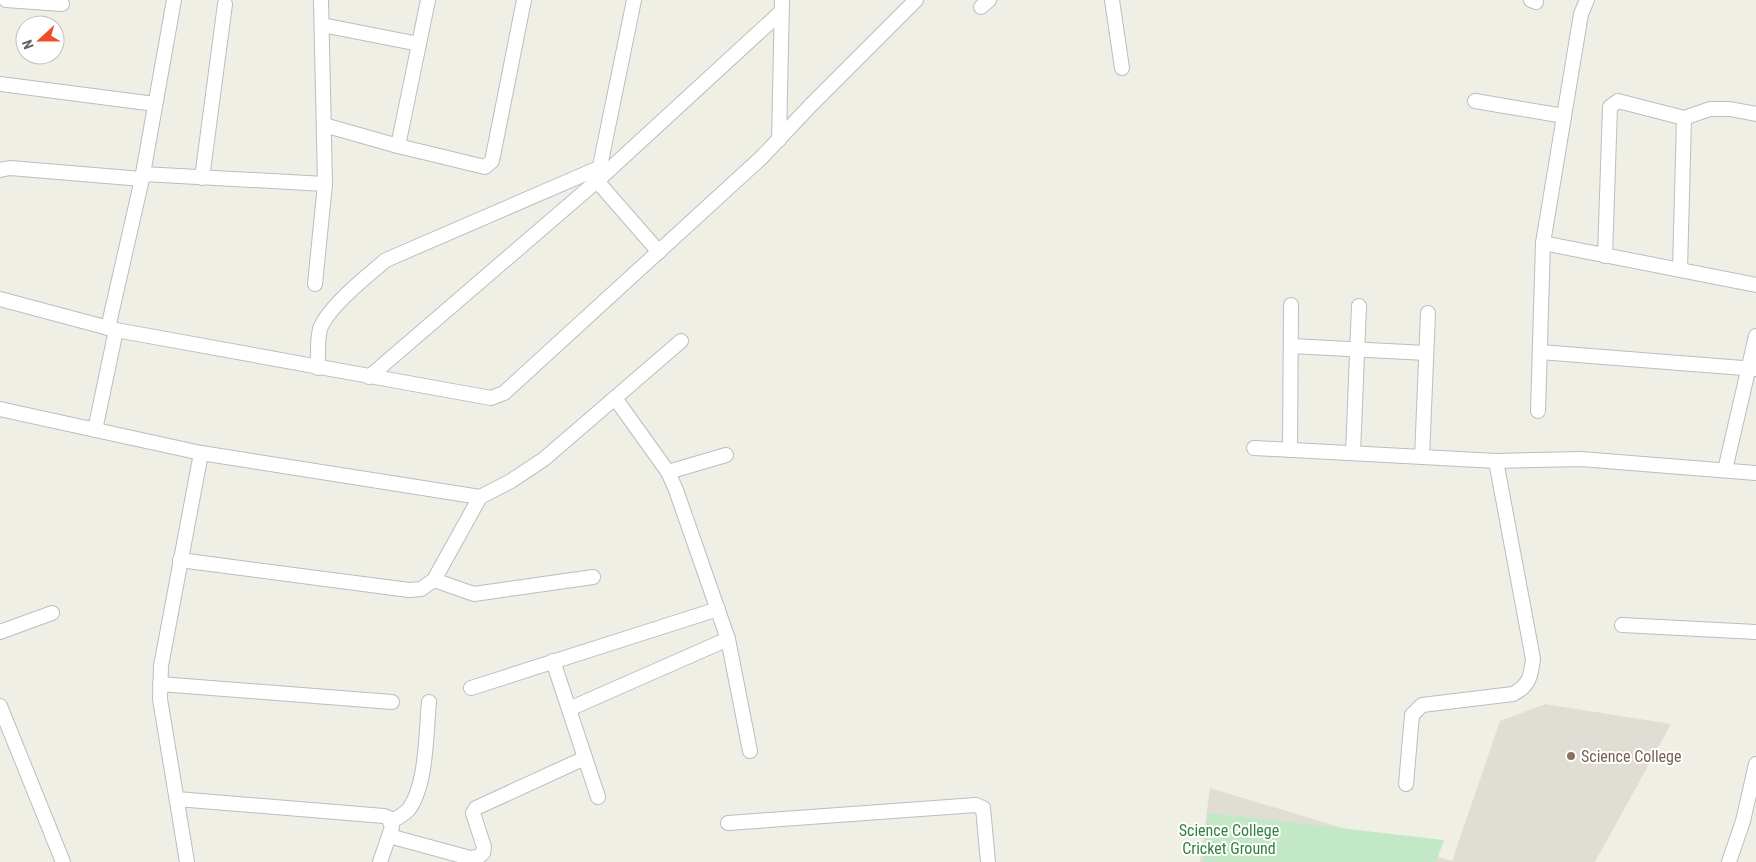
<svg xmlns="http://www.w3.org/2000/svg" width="1756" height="862" font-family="'Roboto Condensed',sans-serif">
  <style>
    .education { fill: #e0ded4 }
    .green { fill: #c2e8c6 }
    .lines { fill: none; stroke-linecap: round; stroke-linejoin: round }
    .minor-casing { stroke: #babdc2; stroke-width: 16 }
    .minor { stroke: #fff; stroke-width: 14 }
    .education-dot { fill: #8d6e63; stroke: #fff; stroke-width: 2 }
    .labels { text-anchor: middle; stroke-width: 4; stroke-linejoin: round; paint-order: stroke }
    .education-label { font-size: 16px; fill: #785e54; stroke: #fff; text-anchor: start }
    .park-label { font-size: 16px; fill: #31823c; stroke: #fff }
  </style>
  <rect width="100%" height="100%" fill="#f0efe6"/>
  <polygon class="education" points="1545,704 1671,724 1595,862 1200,862 1210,788 1452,861 1500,721"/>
  <polygon class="green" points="1208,813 1444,840 1436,862 1203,862"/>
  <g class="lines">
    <defs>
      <g id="minor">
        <polyline points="6,0 62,4"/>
        <polyline points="634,0 597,181 659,252"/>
        <polyline points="1112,0 1122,68"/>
        <polyline points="1531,0 1536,2"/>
        <polyline points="981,7 989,0"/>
        <polyline points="322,25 419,44"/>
        <polyline points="0,84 155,104"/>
        <polyline points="1475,101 1564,116"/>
        <polyline points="324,125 398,146 485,167 492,161 524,0"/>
        <polyline points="779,140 782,0"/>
        <polyline points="398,146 428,0"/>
        <polyline points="0,170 10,168 142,179"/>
        <polyline points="143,174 325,184"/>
        <polyline points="202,178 225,4"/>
        <polyline points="1543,243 1756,285"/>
        <polyline points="1605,256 1610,107 1618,101 1684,118 1710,109 1730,109 1756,114"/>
        <polyline points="1680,270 1684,118"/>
        <polyline points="315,284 325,184 321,0"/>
        <polyline points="0,299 116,330 491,398 504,393 761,158 811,105 916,0"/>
        <polyline points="108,328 142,179 174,0"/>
        <polyline points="1291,346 1426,353"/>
        <polyline points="1540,352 1756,369"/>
        <path d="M318 368C318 355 317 341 320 329 328 307 368 275 386 260L601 167"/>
        <polyline points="369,377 597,181 781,12"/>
        <polyline points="615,398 668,472 676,490 728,639 750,751"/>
        <polyline points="0,409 201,453 480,497"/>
        <polyline points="1538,411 1543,243 1581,14 1587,0"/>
        <polyline points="95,430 116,330"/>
        <polyline points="1254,448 1496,461 1581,459 1756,473"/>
        <polyline points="1290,450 1291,305"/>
        <polyline points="1353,453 1359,306"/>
        <polyline points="1422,457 1428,313"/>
        <polyline points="1725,470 1756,336"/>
        <polyline points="668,472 726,455"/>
        <polyline points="180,560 409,590 421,589 434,580 480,497 511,481 544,459 681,341"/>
        <polyline points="434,580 474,594 593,577"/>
        <polyline points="1622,625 1756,632"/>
        <polyline points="0,632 52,613"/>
        <polyline points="553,661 598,797"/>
        <polyline points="160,684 392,702"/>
        <polyline points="471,688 718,609"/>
        <polyline points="0,706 63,862"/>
        <polyline points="569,709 728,639"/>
        <path d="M1406 784 1412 715 1422 705 1513 694C1529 686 1531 676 1533 659L1496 461"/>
        <polyline points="177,799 384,816 389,818 392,827 380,862"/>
        <path d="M390 822C397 818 404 815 409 809 427 784 426 732 429 702"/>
        <polyline points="728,823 976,805 983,808 988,862"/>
        <polyline points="389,836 470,858 478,857 483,853 484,847 473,813 476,808 585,758"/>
        <polyline points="187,862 160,699 161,666 201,453"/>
        <polyline points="1729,862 1743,821 1756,764"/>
      </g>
    </defs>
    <use href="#minor" class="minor-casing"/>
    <use href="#minor" class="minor"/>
  </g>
  <circle class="education-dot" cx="1571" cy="756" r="5"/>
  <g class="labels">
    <g class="education-label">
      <text x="1581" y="762">Science College</text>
    </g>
    <g class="park-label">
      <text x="1229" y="836">Science College<tspan x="1229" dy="18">Cricket Ground</tspan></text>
    </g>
  </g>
  <g transform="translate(40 40) rotate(249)"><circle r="24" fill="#ffffff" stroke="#bec0c2"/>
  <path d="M0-4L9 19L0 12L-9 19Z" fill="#ef4e2d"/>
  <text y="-8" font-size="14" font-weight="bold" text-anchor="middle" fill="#5d6167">N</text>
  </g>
</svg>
